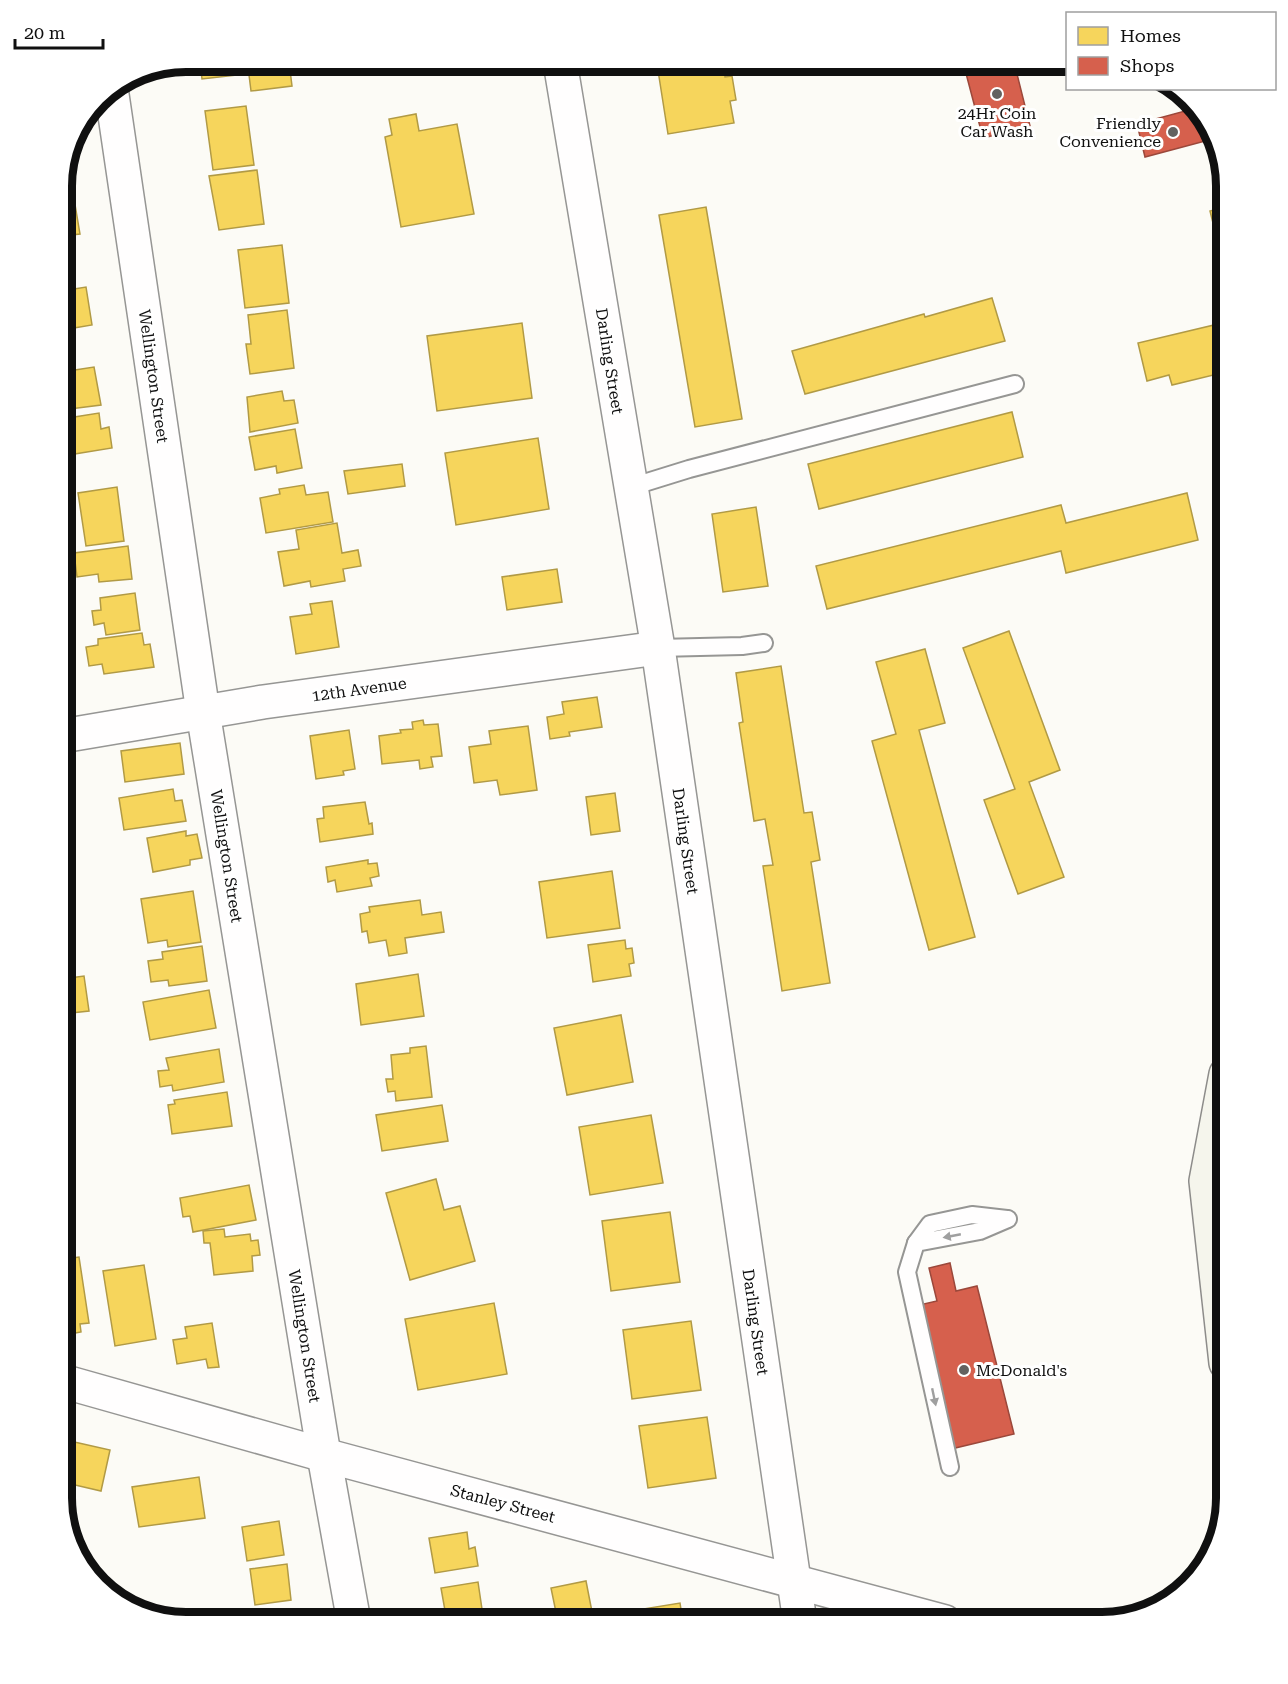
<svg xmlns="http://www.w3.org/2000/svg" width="1288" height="1684" font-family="'Roboto Serif',serif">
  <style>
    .homes { fill: #f6d55c; stroke: #b19a45; stroke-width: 1.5 }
    .shops { fill: #d6604d; stroke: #9b483b; stroke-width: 1.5 }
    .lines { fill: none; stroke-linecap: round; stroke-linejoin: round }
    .service-casing { stroke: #969694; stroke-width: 20 }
    .minor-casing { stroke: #969694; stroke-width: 36 }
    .tertiary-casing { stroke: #969694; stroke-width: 36 }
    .secondary-casing { stroke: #8d8c8a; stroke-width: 36 }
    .service { stroke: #fffefe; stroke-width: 16 }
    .minor { stroke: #fffefe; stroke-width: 33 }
    .tertiary { stroke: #fffefe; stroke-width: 33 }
    .secondary { stroke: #f5f5ec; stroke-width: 33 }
    .oneway { fill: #9f9f9f }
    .poi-dot { fill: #636260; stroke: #fff; stroke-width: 2 }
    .labels { text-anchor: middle; stroke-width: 6; stroke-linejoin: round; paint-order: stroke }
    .poi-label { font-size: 16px; fill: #101010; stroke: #fff }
    .street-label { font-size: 16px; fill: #101010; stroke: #fff }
    .rim { fill: none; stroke: #101010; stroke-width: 8 }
  </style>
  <rect width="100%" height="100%" fill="#fcfbf6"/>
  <g class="homes">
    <polygon points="200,62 243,62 245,74 202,79"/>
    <polygon points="289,62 292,86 251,91 248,67"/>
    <polygon points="673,62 723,62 725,77 732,76 736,100 730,101 734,123 668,134 657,64"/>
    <polygon points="246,106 254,165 213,170 205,111"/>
    <polygon points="416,114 419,131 457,124 474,214 401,227 385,137 392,135 389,119"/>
    <polygon points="257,170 264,224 219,230 209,176"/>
    <polygon points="71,181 80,234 62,236 62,182"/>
    <polygon points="706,207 742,419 695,427 659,215"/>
    <polygon points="1226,207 1226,246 1219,247 1210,211"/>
    <polygon points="282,245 289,303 245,308 238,250"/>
    <polygon points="1226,273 1226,304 1220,275"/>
    <polygon points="86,287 92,325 62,330 62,291"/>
    <polygon points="992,298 1005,341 805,394 792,351 924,314 925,317"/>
    <polygon points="287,310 294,368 250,374 246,344 251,344 248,315"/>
    <polygon points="522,323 532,398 437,411 427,336"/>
    <polygon points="1214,325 1218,343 1226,341 1226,372 1172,385 1169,375 1147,381 1138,343"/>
    <polygon points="94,367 101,405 62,410 62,372"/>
    <polygon points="282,391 284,401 294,400 298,423 250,432 247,397"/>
    <polygon points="1012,412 1023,457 819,509 808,464"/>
    <polygon points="99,413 101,429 109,427 112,448 62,456 62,419"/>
    <polygon points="295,429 302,468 277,473 276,466 255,470 249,437"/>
    <polygon points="538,438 549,509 456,525 445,453"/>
    <polygon points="402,464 405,486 348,494 344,471"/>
    <polygon points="304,485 306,495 328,492 333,522 266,533 260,498 280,494 279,489"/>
    <polygon points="117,487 124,541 86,546 78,493"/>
    <polygon points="1187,493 1198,540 1066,573 1061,551 827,609 816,566 1061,505 1066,523"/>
    <polygon points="756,507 768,586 723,592 712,514"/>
    <polygon points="337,523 342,553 358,550 361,566 343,569 345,581 311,587 310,581 284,586 278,552 299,549 296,530"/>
    <polygon points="128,546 132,579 99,582 98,574 77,577 74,553"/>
    <polygon points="557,569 562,602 507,610 502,577"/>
    <polygon points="135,593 140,630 106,635 104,623 94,625 92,611 101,610 100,598"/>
    <polygon points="332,601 339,647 296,654 290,617 312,614 310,604"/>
    <polygon points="1009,631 1060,770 1029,782 1064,877 1018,894 984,800 1015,789 963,648"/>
    <polygon points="142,633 144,645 150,644 154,667 104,674 102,664 89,666 86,647 98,645 98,639"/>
    <polygon points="925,649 945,723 919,730 975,937 929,950 872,741 896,734 876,662"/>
    <polygon points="781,666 804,813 812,812 820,860 811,862 830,983 782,991 763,866 773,865 765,819 754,821 739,723 743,722 736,673"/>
    <polygon points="597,697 602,727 569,732 570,736 550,739 547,717 564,714 562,702"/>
    <polygon points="423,720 424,725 438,724 442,756 431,757 433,767 420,769 419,760 382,764 379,736 401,733 400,730 413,729 412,722"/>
    <polygon points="528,726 537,790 500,795 497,780 474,783 469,747 491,744 489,731"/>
    <polygon points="349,730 355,769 343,771 344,775 316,779 310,736"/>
    <polygon points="180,743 184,774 125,782 121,751"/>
    <polygon points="173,789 175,801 182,800 186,821 124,830 119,798"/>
    <polygon points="615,793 620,831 591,835 586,797"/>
    <polygon points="365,802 369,824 372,823 373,834 320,842 317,819 324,818 323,807"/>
    <polygon points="186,831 186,836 197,834 202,858 190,860 190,865 153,872 147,838"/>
    <polygon points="368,860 368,864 377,863 379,876 370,878 372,886 337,892 335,880 328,882 326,867"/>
    <polygon points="612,871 620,928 547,938 539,882"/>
    <polygon points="193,891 201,942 168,947 167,940 148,943 141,899"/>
    <polygon points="420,900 422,915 441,912 444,932 405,938 407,953 389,956 386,940 369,943 367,931 362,932 360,914 370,912 369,907"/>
    <polygon points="625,940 626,949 632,948 634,963 629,964 631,976 593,982 588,945"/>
    <polygon points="202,946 207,981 169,986 168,980 151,982 148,961 163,959 162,952"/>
    <polygon points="418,974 424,1016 361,1025 356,984"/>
    <polygon points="84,976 89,1011 62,1014 62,979"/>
    <polygon points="209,990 216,1028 150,1040 143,1002"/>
    <polygon points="621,1015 633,1082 567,1095 554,1028"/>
    <polygon points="426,1046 432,1097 396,1101 395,1091 388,1092 386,1079 393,1079 391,1055 410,1053 410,1048"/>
    <polygon points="219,1049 224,1082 173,1091 172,1085 160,1087 158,1071 169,1070 166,1058"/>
    <polygon points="227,1092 232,1126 172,1134 168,1105 175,1104 174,1100"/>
    <polygon points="442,1105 448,1141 382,1151 376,1115"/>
    <polygon points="651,1115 663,1183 590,1195 579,1127"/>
    <polygon points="436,1179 444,1210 460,1206 475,1261 410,1280 386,1193"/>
    <polygon points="249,1185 256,1220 193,1232 190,1216 183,1217 180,1198"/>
    <polygon points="670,1212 680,1282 611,1291 602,1221"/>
    <polygon points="224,1229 225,1237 250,1234 251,1241 258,1240 260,1255 252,1256 253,1271 214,1275 210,1243 204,1243 203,1231"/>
    <polygon points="79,1257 89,1323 80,1324 81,1332 65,1335 64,1327 62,1328 62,1266 66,1265 65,1259"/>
    <polygon points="144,1265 156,1339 115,1346 103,1271"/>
    <polygon points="494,1303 507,1374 418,1390 405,1319"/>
    <polygon points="691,1321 701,1390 632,1399 623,1330"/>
    <polygon points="212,1323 219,1367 208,1368 206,1359 177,1364 173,1340 187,1338 185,1327"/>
    <polygon points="707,1417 716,1478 648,1488 639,1426"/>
    <polygon points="70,1441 110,1450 101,1491 62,1482"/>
    <polygon points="199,1477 205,1518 139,1527 132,1487"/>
    <polygon points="279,1521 284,1555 247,1561 242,1527"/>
    <polygon points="467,1532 469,1549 475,1547 478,1566 435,1573 429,1538"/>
    <polygon points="287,1564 291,1600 255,1605 250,1569"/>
    <polygon points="586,1581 594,1622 558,1622 551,1588"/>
    <polygon points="478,1582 483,1616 447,1622 441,1588"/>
    <polygon points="680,1603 683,1622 645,1622 643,1609"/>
    <polygon points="293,1609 295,1622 257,1622 256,1614"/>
  </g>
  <g class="shops">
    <polygon points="963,62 1014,62 1030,126 983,138"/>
    <polygon points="1196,108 1202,114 1209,140 1145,157 1137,124"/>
    <polygon points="950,1263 956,1291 977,1286 1014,1434 951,1449 915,1306 937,1301 929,1268"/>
  </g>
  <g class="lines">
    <defs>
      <g id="service">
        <polyline points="631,487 689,469 1015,384"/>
        <polyline points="658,648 742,646 764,643"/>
        <polyline points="916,1243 930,1224 972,1215 1007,1219"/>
        <polyline points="950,1467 907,1272 916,1243 980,1231 1008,1219"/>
      </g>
      <g id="minor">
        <polyline points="560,62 658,648 800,1622"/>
        <polyline points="111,88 203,712 324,1455 354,1622"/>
        <polyline points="62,736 263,702 658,648"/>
      </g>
      <polyline id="tertiary" points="62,1381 324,1455 945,1622"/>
      <polyline id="secondary" points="1226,1363 1206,1181 1226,1074"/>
    </defs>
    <use href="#service" class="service-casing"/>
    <use href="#minor" class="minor-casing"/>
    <use href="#tertiary" class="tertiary-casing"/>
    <use href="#secondary" class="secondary-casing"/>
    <use href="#service" class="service"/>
    <use href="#minor" class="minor"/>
    <use href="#tertiary" class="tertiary"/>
    <use href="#secondary" class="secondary"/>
  </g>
  <defs><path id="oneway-solid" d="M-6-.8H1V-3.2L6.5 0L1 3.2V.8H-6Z" transform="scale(1.5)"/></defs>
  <g class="oneway">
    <use href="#oneway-solid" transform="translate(952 1236) rotate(169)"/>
    <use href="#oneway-solid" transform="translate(934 1397) rotate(78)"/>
  </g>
  <g class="poi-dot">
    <circle cx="997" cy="94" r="6"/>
    <circle cx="1173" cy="132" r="6"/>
    <circle cx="964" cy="1370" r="6"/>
  </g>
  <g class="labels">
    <g class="poi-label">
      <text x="997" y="119">24Hr Coin<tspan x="997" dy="18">Car Wash</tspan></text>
      <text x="1161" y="129" text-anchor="end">Friendly<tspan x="1161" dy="18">Convenience</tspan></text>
      <text x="976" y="1376" text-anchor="start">McDonald's</text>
    </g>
    <g class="street-label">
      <text transform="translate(610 361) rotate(81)" y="6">Darling Street</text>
      <text transform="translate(154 376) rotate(82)" y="6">Wellington Street</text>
      <text transform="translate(359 689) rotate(-8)" y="6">12th Avenue</text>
      <text transform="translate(686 841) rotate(82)" y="6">Darling Street</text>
      <text transform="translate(227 856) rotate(81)" y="6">Wellington Street</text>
      <text transform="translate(756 1322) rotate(82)" y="6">Darling Street</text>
      <text transform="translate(305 1336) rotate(81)" y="6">Wellington Street</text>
      <text transform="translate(503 1503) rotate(15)" y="6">Stanley Street</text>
    </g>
  </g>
  <path d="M0 0H1288V1684H0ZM186 72H1102A114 114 0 0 1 1216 186V1498A114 114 0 0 1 1102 1612H186A114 114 0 0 1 72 1498V186A114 114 0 0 1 186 72Z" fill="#fff" fill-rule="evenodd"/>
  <path class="rim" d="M186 72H1102A114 114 0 0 1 1216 186V1498A114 114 0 0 1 1102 1612H186A114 114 0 0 1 72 1498V186A114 114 0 0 1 186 72Z"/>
  <rect x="1066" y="12" width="210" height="78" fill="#ffffff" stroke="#9f9f9f" stroke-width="1.5"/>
  <rect x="1078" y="27" width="30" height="18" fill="#f6d55c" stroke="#9f9f9f" stroke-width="1.5"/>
  <text x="1120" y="42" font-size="18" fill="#101010">Homes</text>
  <rect x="1078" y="57" width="30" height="18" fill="#d6604d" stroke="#9f9f9f" stroke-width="1.5"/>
  <text x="1120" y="72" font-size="18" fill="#101010">Shops</text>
  <path d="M15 39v9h88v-9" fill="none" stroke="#101010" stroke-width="3"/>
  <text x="24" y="39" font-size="18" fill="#101010" stroke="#ffffff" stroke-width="4.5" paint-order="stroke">20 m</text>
</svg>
